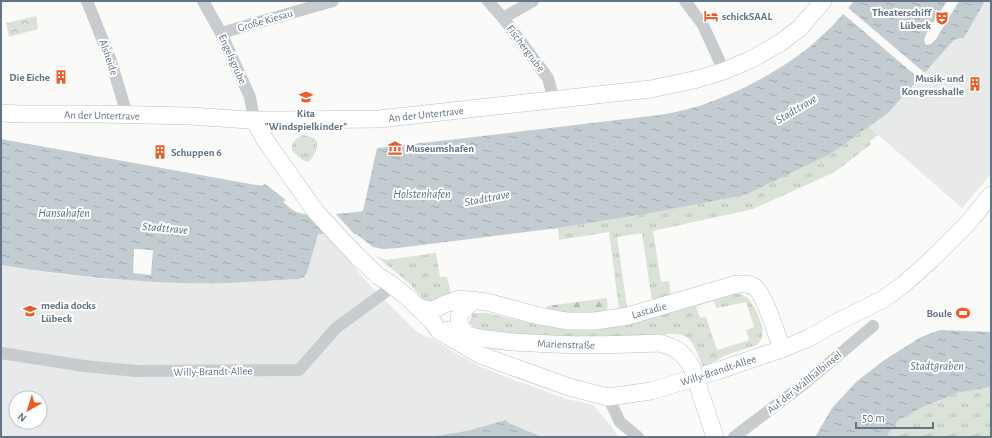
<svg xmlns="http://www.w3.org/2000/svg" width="992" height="438" font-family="'Alegreya Sans',sans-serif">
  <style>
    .built { fill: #e8e9e9; fill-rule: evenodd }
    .grass { fill: url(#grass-tufts); fill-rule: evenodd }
    .forest { fill: url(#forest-firs) }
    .park { fill: url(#park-crowns) }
    .pitch { fill: #dbe2d8 }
    .water { fill: url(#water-ripples) }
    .pier { fill: #fafaf8 }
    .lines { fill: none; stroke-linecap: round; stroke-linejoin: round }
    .secondary-casing { stroke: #babfc4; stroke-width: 18 }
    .street { stroke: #c8cccf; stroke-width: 12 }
    .secondary { stroke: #fff; stroke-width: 17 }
    .secondary-bridge-casing { stroke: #babfc4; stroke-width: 18; stroke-linecap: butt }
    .secondary-bridge { stroke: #fff; stroke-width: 17 }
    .labels { text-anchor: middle; stroke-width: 4; stroke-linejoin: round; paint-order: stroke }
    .poi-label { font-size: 11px; font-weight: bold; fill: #637484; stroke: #fff; text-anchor: end }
    .street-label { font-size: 11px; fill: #637484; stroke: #fff }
    .water-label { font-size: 12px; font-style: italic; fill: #5e747d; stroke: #fff }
  </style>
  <defs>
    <pattern id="grass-tufts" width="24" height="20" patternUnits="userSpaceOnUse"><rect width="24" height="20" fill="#dbe2d8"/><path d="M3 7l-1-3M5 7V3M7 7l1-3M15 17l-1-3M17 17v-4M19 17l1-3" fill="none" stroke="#b5bcb5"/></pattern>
    <pattern id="forest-firs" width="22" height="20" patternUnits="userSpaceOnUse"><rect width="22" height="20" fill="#dbe2d8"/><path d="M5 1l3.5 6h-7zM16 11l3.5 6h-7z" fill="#b5bcb5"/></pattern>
    <pattern id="park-crowns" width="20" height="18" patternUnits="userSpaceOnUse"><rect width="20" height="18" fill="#dbe2d8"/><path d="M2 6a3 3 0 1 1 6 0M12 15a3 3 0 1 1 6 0" fill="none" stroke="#b5bcb5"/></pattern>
    <pattern id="water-ripples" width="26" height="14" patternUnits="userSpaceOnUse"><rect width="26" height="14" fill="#c2ccd1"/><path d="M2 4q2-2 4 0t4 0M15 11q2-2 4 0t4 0" fill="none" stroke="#a1aaaf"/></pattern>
  </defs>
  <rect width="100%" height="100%" fill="#fafaf8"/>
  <g class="built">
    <polygon points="985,1 991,1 991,174 962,208 868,126 888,113 954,40 960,38 964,38"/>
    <path d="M317 233 327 234 349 257 358 272 368 283 415 330 424 336 435 340 453 352 477 365 506 377 567 399 593 405 610 425 619 437H542L509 423 506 421 467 431 429 437H1V265L50 273 105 279 160 282 231 283 300 279 304 277 307 273ZM16 398H40V422H16Z"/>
  </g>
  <g class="grass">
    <polygon points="868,126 878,135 870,141 871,144 835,172 753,209 653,231 661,282 669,281 671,295 652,301 642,233 617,237 627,308 619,310 609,232 559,240 558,228 639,215 830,154"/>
    <path d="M303 135 314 138 317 142C318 149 313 158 308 162 304 161 302 160 299 157 297 155 293 153 292 150 290 144 297 137 303 135Z"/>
    <polygon points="436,253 440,277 447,277 451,293 435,302 423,300 410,284 376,256 386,260"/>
    <path d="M729 293 741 294 749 299 756 310 763 329 762 338 757 345 726 355 703 368C699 357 694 339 682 335 678 334 675 334 672 334L592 337 548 336 495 332 475 328 469 323 473 313H486L540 325ZM713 301 717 308 746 302 754 327 746 330 749 340 717 350 706 317 700 318 696 306Z"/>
    <polygon points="991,387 991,437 886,437 899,420 923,407 957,393"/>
  </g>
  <polygon class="forest" points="607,298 608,312 583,314 545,311 547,306"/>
  <polygon class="park" points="36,16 38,29 9,37 6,23"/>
  <polygon class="pitch" points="955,309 972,310 971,317 954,317"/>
  <g class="water">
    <path d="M854 1H947L926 34 924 40 926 45 931 44 936 39 959 1H985L964 38H960L954 40 888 113 830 154 745 195 639 215 558 228 398 248 384 249 373 247 356 234H318L307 273 304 277 300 279C277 280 254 282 231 283 154 285 77 277 1 265V139L262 186 265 184 286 200 283 202C287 205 292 210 296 212 310 218 347 213 363 211L377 148 449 140 659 115C670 113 681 111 692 108 733 96 781 71 814 43 828 31 842 16 854 1Z"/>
    <polygon points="940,330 991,332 991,387 957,393 923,407 899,420 886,437 815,437 832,408 856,382 883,361 921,337"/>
    <polygon points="506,420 509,423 542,437 429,437 467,431"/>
  </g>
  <g class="pier">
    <polygon points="847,7 926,74 921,80 842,13"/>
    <polygon points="308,212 334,212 357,237 355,236 330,236"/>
    <polygon points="134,249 153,250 151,275 133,273"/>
  </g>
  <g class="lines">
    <defs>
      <g id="secondary">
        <polyline points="1,113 21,114 102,114 190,116 249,120 283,120 379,119 651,89 698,79 724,71 752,59 780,43 800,28 823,1"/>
        <polyline points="254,120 265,140 316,212 357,256 378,276 391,284 406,296 432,321 439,331 480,355 569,387 608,397 651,391 717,371 782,349 809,338 841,320 882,300 903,285 932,259 967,224 991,195"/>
        <path d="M416 306 425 309 433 310 445 304 460 299 487 302 539 316 567 321H595L628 316 737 284C743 284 748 283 753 286 764 291 777 336 782 349"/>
        <path d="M448 330C475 339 505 342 533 343 575 346 617 345 659 343 676 347 684 353 692 368"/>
        <path d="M466 335C453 316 459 314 474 300"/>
        <polyline points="697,383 715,437"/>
      </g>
    </defs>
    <use href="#secondary" class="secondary-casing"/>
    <g class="street">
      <polyline points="87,1 111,61 127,115"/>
      <polyline points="203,1 221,33 250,97 254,120"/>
      <polyline points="488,1 503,18 548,78 554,100"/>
      <polyline points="685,1 703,25 724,71"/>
      <polyline points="503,18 533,1"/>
      <polyline points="221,33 333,1"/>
      <polyline points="1,353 84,366 136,371 299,370 336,328 388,290 391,284"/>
      <polyline points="608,397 620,422 638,437"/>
      <polyline points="734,437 804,384 873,326"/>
    </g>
    <use href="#secondary" class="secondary"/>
    <defs>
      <polyline id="secondary-bridge" points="692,368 697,383"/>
    </defs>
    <use href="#secondary-bridge" class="secondary-bridge-casing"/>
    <use href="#secondary-bridge" class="secondary-bridge"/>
  </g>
  <defs>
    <symbol id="hotel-bare" viewBox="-9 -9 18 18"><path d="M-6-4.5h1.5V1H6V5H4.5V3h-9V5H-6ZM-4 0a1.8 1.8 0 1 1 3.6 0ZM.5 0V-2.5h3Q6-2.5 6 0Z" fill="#ec5c26" stroke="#fff" stroke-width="2.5" paint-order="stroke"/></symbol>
    <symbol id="theatre-bare" viewBox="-9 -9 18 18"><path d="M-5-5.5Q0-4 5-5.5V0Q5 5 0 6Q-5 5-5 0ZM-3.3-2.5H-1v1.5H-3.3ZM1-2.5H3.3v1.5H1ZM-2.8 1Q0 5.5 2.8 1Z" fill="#ec5c26" stroke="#fff" stroke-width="2.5" paint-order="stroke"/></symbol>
    <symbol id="building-bare" viewBox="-9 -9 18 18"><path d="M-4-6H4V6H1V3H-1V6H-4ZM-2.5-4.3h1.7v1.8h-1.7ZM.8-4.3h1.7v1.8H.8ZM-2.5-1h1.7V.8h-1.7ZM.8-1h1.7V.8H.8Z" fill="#ec5c26" stroke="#fff" stroke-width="2.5" paint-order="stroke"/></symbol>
    <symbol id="school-bare" viewBox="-9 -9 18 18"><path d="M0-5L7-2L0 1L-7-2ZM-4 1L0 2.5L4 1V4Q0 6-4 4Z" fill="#ec5c26" stroke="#fff" stroke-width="2.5" paint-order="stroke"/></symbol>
    <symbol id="museum-bare" viewBox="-9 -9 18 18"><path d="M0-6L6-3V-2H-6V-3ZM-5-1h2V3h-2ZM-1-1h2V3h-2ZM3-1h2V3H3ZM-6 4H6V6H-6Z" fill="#ec5c26" stroke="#fff" stroke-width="2.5" paint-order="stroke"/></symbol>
    <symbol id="university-bare" viewBox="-9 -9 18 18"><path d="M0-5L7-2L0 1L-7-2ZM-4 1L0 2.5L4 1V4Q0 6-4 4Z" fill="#ec5c26" stroke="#fff" stroke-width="2.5" paint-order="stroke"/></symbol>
    <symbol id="stadium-bare" viewBox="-9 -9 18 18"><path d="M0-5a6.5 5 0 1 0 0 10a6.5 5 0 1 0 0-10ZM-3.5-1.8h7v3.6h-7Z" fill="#ec5c26" stroke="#fff" stroke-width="2.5" paint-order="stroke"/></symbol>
  </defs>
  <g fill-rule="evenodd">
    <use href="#hotel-bare" x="701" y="6" width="20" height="20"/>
    <use href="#theatre-bare" x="932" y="8" width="20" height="20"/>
    <use href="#building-bare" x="51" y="67" width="20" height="20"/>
    <use href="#building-bare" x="965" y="74" width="20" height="20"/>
    <use href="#school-bare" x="296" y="87" width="20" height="20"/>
    <use href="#museum-bare" x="385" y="138" width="20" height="20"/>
    <use href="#building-bare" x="150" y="142" width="20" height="20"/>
    <use href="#university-bare" x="20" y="301" width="20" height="20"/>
    <use href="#stadium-bare" x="953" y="303" width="20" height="20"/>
  </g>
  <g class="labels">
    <g class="poi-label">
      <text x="931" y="16">Theaterschiff<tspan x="931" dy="13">Lübeck</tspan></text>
      <text x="722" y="20" text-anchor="start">schickSAAL</text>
      <text x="50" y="81">Die Eiche</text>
      <text x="964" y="82">Musik- und<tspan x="964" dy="13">Kongresshalle</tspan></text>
      <text x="306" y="117" text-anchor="middle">Kita<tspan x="306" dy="13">"Windspielkinder"</tspan></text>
      <text x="406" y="152" text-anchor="start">Museumshafen</text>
      <text x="171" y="156" text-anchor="start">Schuppen 6</text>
      <text x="41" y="309" text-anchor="start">media docks<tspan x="41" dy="13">Lübeck</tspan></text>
      <text x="952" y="317">Boule</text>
    </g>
    <g class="street-label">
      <text transform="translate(265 20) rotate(-16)" y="4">Große Kiesau</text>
      <text transform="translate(526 48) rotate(53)" y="4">Fischergrube</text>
      <text transform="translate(109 57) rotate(71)" y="4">Alsheide</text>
      <text transform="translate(233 59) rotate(66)" y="4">Engelsgrube</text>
      <text transform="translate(426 114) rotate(-6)" y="4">An der Untertrave</text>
      <text transform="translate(102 115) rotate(1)" y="4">An der Untertrave</text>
      <text transform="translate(649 310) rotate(-16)" y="4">Lastadie</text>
      <text transform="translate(566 344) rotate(2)" y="4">Marienstraße</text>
      <text transform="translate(718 370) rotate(-18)" y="4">Willy-Brandt-Allee</text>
      <text transform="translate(213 371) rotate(-1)" y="4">Willy-Brandt-Allee</text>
      <text transform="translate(804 382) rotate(-39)" y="4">Auf der Wallhalbinsel</text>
    </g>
    <g class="water-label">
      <text transform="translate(796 109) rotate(-31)" y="4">Stadttrave</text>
      <text x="422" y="198">Holstenhafen</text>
      <text transform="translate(487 198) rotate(-11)" y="4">Stadttrave</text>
      <text x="64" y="217">Hansahafen</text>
      <text transform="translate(165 228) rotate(5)" y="4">Stadttrave</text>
      <text x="937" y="370">Stadtgraben</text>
    </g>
  </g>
  <rect width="992" height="438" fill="none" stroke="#637484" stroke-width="4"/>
  <g transform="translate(28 410) rotate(219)"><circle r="19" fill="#ffffff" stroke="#c1c7ce"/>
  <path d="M0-3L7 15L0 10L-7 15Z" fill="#ec5c26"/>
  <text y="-6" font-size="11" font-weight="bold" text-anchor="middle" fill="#637484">N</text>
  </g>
  <path d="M856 422v6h77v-6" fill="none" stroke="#637484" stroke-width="2"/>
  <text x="862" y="422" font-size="12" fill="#637484" stroke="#ffffff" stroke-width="3" paint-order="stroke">50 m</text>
</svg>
